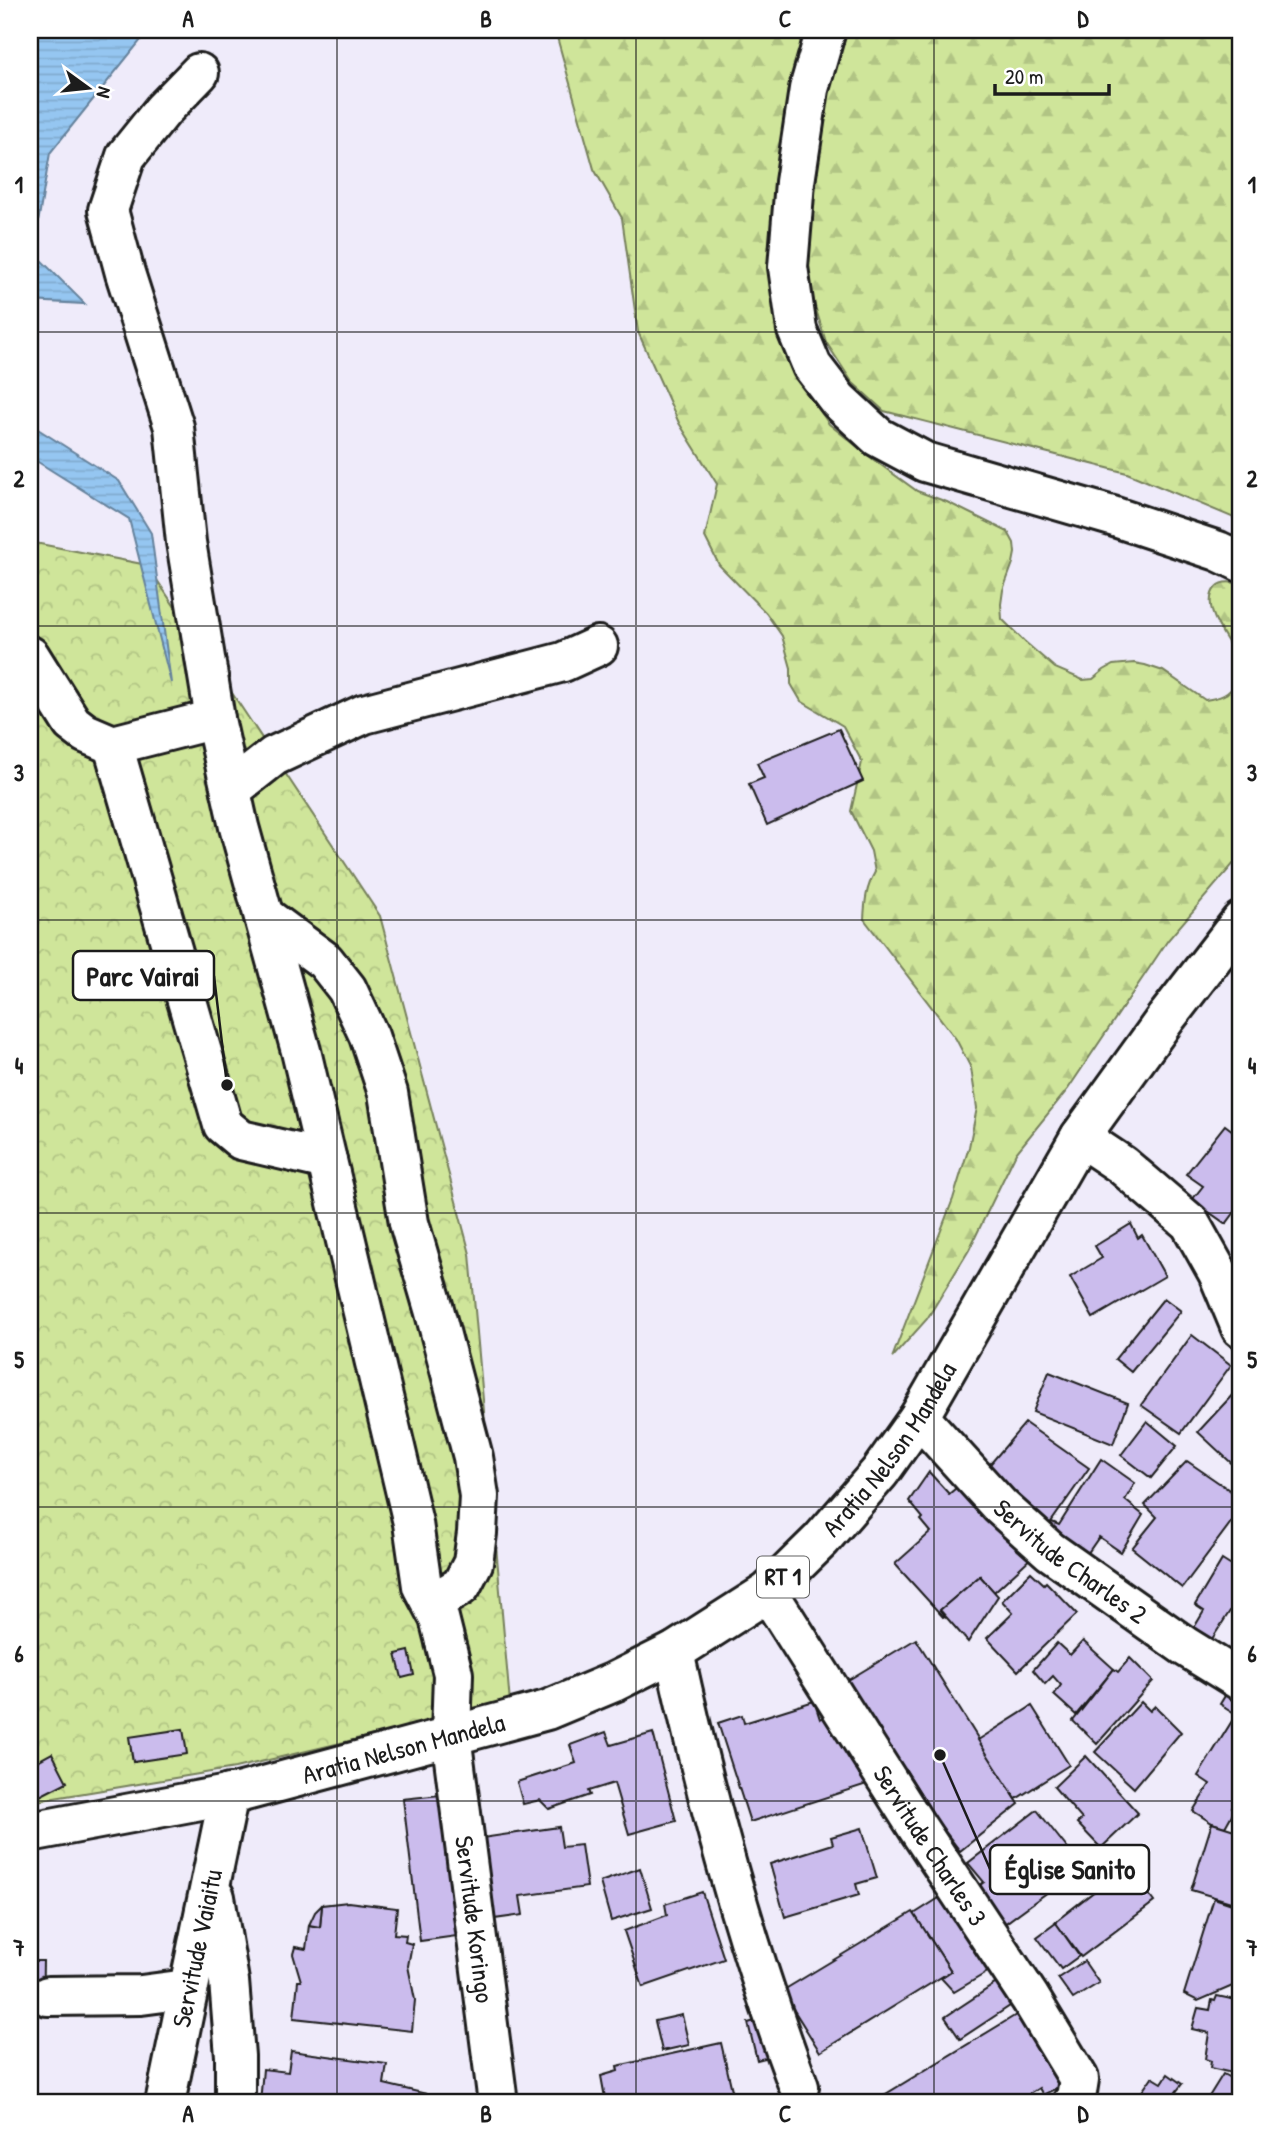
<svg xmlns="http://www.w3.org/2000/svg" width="1271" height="2133" font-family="'Patrick Hand',sans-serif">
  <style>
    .forest { fill: url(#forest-firs); stroke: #76805b; stroke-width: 2 }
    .park { fill: url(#park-crowns); stroke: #76805b; stroke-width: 2 }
    .water { fill: url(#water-rules); stroke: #65829c; stroke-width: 2 }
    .building { fill: #cbbced; stroke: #1c1c1c; stroke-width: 2 }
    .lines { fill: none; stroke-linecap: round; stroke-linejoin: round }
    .minor-casing { stroke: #1c1c1c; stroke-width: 44 }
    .major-casing { stroke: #1c1c1c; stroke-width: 44 }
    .minor { stroke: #fff; stroke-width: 38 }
    .major { stroke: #fff; stroke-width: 38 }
    .grid { fill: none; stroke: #1c1c1c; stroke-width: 2; stroke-opacity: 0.55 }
    .labels { text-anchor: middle; stroke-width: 6; stroke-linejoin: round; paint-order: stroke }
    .shield { fill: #fff; stroke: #606060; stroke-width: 2 }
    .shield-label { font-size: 24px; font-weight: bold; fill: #1c1c1c }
    .street-label { font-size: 26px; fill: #1c1c1c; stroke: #fff }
    .leader { fill: none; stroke: #1c1c1c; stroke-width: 2.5 }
    .callout-dot { fill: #1c1c1c; stroke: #fff; stroke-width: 2.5 }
    .callout { fill: #fff; stroke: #1c1c1c; stroke-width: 2.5 }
    .callout-label { font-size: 28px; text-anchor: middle; font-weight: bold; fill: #1c1c1c }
    .neatline { fill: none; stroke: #1c1c1c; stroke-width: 2.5 }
    .grid-label { font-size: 23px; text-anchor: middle; font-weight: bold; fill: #1c1c1c }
  </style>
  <defs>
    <pattern id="forest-firs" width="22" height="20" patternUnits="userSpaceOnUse" patternTransform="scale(1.75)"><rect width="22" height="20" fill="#cfe59a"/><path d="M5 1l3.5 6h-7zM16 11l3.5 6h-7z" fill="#b1c484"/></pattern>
    <pattern id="park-crowns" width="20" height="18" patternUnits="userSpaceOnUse" patternTransform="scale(1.75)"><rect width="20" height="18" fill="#cfe59a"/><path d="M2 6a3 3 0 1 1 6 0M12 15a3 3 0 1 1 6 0" fill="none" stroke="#b1c484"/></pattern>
    <pattern id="water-rules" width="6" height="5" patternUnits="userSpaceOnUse" patternTransform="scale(1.75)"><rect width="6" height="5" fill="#95c6f1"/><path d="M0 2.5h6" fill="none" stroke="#80aace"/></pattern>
  </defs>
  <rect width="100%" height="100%" fill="#efebfa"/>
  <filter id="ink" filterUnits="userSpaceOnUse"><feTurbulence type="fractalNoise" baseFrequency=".0143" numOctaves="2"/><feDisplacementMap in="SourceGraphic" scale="14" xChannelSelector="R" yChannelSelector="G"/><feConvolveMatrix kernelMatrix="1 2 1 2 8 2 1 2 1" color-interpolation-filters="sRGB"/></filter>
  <g filter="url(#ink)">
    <g class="forest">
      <path d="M555 30H803L791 89 777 180 768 271 790 366 829 424 874 460 917 491 947 502 1008 532 1014 543 1015 553 1013 563 1003 590 1001 604 1002 619 1024 641 1055 668 1083 680 1093 679 1104 670 1113 665 1134 663 1145 665 1163 671 1205 700C1219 698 1230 695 1236 682 1239 678 1241 672 1240 667 1238 648 1196 610 1216 587 1222 580 1233 582 1241 584V855L1168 940 1068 1089 1016 1153 969 1250 927 1319 892 1358 953 1199 969 1147 977 1108 971 1068 956 1039 864 919C865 901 866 888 875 872L871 851 851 811 862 762 843 726 801 701 791 684V668L782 636 766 613 719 565 705 537 717 484 679 423 638 332 622 218 594 169Z"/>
      <polygon points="841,30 1241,30 1241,524 1232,517 1127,473 884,411 852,382 826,342 814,303 805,257 826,96"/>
    </g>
    <polygon class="park" points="30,542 147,565 380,916 470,1254 510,1703 235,1768 30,1802"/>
    <g class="water">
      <polygon points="30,30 149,30 50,153 33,252 85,304 30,301"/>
      <polygon points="30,424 119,481 151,533 171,683 129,519 30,457"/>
    </g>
    <g class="building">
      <polygon points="839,729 863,781 767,825 749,784 764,778 757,763"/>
      <polygon points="1225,1125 1241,1137 1241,1217 1235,1212 1226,1224 1192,1200 1203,1186 1186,1174"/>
      <polygon points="1131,1224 1138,1238 1142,1235 1165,1276 1093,1318 1070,1277 1102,1258 1095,1246"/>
      <polygon points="1164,1298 1181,1311 1131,1372 1115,1359"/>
      <polygon points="1192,1335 1231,1365 1181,1433 1141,1405"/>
      <polygon points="1049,1372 1128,1403 1113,1444 1033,1412"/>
      <polygon points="1236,1391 1241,1396 1241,1472 1198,1432"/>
      <polygon points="1147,1421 1177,1446 1151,1478 1121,1455"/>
      <polygon points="1025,1423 1089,1468 1044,1532 980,1476"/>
      <polygon points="1101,1459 1135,1483 1125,1500 1143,1515 1121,1552 1099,1537 1085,1557 1046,1529 1052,1522 1059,1525"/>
      <polygon points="1187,1461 1241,1498 1241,1509 1182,1588 1132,1548 1157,1517 1145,1505"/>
      <polygon points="929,1472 949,1494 963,1482 1034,1555 994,1592 980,1576 940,1610 945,1616 943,1617 895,1564 931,1532 921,1520 923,1518 909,1501"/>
      <polygon points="1222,1560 1241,1572 1241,1594 1210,1642 1192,1631 1204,1611 1195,1605"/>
      <polygon points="1031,1572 1044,1584 1046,1582 1077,1614 1018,1671 987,1638 1013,1613 1002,1601"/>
      <polygon points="980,1576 998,1596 968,1642 940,1610"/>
      <polygon points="916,1639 1019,1804 960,1851 938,1822 906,1770 904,1771 845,1682"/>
      <polygon points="1083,1641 1114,1669 1076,1715 1054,1695 1061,1685 1053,1676 1045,1684 1033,1670 1057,1643 1070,1655"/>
      <polygon points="409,1651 414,1675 402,1678 396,1654"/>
      <polygon points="1130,1658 1153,1681 1097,1744 1073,1721 1114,1669 1118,1672"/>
      <polygon points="1228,1691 1241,1699 1241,1717 1220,1704"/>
      <polygon points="814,1701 820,1719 826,1716 870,1783 750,1822 718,1723 742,1715 744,1723"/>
      <polygon points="1141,1702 1150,1711 1155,1706 1181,1732 1134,1788 1095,1752"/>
      <polygon points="1032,1706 1069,1765 1016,1799 978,1740"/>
      <polygon points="1232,1721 1241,1727 1241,1793 1232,1807 1235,1809 1225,1827 1212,1823 1193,1811 1210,1784 1198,1776"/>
      <polygon points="183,1729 187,1754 133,1762 129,1737"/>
      <polygon points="606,1732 611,1745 653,1733 676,1821 629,1834 614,1783 588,1791 590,1795 549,1809 540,1800 523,1804 517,1782 576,1763 570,1745"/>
      <polygon points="52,1753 67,1782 30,1801 30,1765"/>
      <polygon points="1086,1756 1138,1813 1101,1848 1077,1823 1082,1819 1054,1787"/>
      <polygon points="440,1795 457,1936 420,1941 403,1799"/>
      <polygon points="1037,1810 1082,1867 1003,1925 976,1888 984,1882 968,1863"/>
      <polygon points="1212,1823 1241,1832 1241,1905 1191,1890"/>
      <polygon points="559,1827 562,1847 581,1845 587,1887 520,1896 523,1915 494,1919 482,1838"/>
      <polygon points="862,1828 877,1878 856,1884 859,1895 785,1917 770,1864 833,1844 831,1837"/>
      <polygon points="640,1868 652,1908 611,1921 600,1882"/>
      <polygon points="1118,1873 1130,1889 1139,1882 1154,1902 1081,1957 1055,1922"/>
      <polygon points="702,1892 724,1959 643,1987 624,1931 667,1915 665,1904"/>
      <polygon points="939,1898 991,1970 954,1992 941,1978 951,1971 914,1914"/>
      <polygon points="1214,1898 1241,1907 1241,1963 1235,1985 1198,2001 1184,1994"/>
      <polygon points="348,1902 397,1908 394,1934 406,1935 405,1942 412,1944 408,1966 415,2000 412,2031 294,2018 298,1981 301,1981 293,1954 295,1947 306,1949 309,1925 320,1927 322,1905"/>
      <polygon points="322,1905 320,1927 309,1925 315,1912"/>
      <polygon points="913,1912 951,1971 820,2052 782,1991"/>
      <polygon points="1056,1923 1079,1956 1061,1969 1037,1937"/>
      <polygon points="30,1961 43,1961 42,2013 30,2013"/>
      <polygon points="1084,1961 1099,1983 1073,1999 1058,1978"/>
      <polygon points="1001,1980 1016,2002 960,2039 945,2017"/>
      <polygon points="1217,1996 1241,2001 1241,2075 1210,2068 1211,2061 1205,2059 1209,2033 1192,2029 1198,2008 1210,2010 1212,2000 1215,2001"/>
      <polygon points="1021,2012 1057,2070 1057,2088 1043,2095 1039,2088 1016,2103 871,2103"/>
      <polygon points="682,2015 689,2045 662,2051 655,2021"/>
      <polygon points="762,2019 773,2056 757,2060 748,2023"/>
      <polygon points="721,2043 735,2103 606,2103 601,2076 618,2071 617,2066"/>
      <polygon points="291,2051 387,2064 384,2084 452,2100 451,2103 260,2103 263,2069 288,2072"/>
      <polygon points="1168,2074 1182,2084 1176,2092 1181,2099 1178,2103 1134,2103 1152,2077 1162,2083"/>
      <polygon points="1223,2074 1241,2084 1241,2103 1205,2103"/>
    </g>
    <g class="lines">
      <defs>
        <g id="minor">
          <polyline points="826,30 809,89 795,182 788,267 797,330 812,366 838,400 878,437 925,462 1112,516 1218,551 1241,562"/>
          <path id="s1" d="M199 73 163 110 126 156 108 210 125 273 174 427 186 542 215 719 239 827 301 1051 413 1523 422 1586 439 1618 453 1674 451 1735 498 2103"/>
          <polyline points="30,656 72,723 85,733 113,745 215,719"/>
          <polyline points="113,745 223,1125 241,1140 327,1160"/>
          <polyline points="231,790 274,756 364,714 563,662 598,646"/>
          <polyline points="264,916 325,961 347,989 369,1036 388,1093 409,1223 434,1309 473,1457 479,1496 477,1533 473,1563 461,1586 432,1603"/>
          <polyline points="1080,1137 1122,1165 1190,1223 1218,1273 1241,1328"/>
          <path id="s2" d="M919 1417 1000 1506 1050 1551 1186 1647 1241 1681"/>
          <path id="s3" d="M768 1592 917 1827 1030 1998 1079 2079 1076 2098 1072 2103"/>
          <path d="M674 1652C706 1799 746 1946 799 2087"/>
          <polyline points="215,1897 229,1981 235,2056 235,2103"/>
          <polyline points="48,1996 141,1995 187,1989"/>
          <path id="s4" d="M165 2103 229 1794"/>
        </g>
        <g id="major">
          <path id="s5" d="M30 1832 238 1793 547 1710 614 1682 674 1652 768 1592 821 1540 880 1472 919 1417 1080 1137 1166 1018 1241 921"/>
        </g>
      </defs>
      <use href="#minor" class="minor-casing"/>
      <use href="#major" class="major-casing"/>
      <use href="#minor" class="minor"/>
      <use href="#major" class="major"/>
    </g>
  </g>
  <path class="grid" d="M337 30V2103M636 30V2103M934 30V2103M30 332H1241M30 626H1241M30 920H1241M30 1213H1241M30 1507H1241M30 1801H1241"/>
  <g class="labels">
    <rect class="shield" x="757" y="1556.5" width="52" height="41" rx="5"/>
    <g class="shield-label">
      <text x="783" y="1585">RT 1</text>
    </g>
    <g class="street-label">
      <text dy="9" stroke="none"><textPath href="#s5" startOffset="971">Aratia Nelson Mandela</textPath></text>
      <text dy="9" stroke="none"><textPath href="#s2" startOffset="210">Servitude Charles 2</textPath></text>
      <text dy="9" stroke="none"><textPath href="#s5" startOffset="383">Aratia Nelson Mandela</textPath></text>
      <text dy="9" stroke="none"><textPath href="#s3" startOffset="301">Servitude Charles 3</textPath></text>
      <text dy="9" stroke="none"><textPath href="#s1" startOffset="1922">Servitude Koringo</textPath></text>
      <text dy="9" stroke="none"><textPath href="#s4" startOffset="158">Servitude Vaiaitu</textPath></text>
    </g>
  </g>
  <path class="leader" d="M227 1085L214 976M940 1755L990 1869"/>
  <g class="callout-dot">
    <circle cx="227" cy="1085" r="7"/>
    <circle cx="940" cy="1755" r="7"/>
  </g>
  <g class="callout">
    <rect x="73" y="951" width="141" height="49" rx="7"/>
    <rect x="990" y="1845" width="159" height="49" rx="7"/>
  </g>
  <g class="callout-label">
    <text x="143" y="986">Parc Vairai</text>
    <text x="1070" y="1879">Église Sanito</text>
  </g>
  <rect width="1271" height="2133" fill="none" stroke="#fff" stroke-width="77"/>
  <g transform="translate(88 88) rotate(105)" stroke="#ffffff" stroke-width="5" paint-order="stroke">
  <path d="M0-5L12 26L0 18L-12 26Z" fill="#1c1c1c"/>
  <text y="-10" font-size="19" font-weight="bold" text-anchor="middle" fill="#1c1c1c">N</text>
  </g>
  <path d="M995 84v10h114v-10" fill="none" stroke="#1c1c1c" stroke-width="3.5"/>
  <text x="1005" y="84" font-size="21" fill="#1c1c1c" stroke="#ffffff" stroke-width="5" paint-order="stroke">20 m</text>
  <rect x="38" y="38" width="1194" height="2056" class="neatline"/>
  <g class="grid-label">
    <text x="188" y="27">A</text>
    <text x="486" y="27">B</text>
    <text x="785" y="27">C</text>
    <text x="1083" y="27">D</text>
    <text x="19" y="193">1</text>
    <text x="1252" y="193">1</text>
    <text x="19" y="487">2</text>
    <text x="1252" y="487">2</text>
    <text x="19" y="781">3</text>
    <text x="1252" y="781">3</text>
    <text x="19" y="1074">4</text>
    <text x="1252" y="1074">4</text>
    <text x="19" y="1368">5</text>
    <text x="1252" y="1368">5</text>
    <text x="19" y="1662">6</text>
    <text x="1252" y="1662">6</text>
    <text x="19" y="1956">7</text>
    <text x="1252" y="1956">7</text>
    <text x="188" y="2122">A</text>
    <text x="486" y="2122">B</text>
    <text x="785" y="2122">C</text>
    <text x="1083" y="2122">D</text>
  </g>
</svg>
